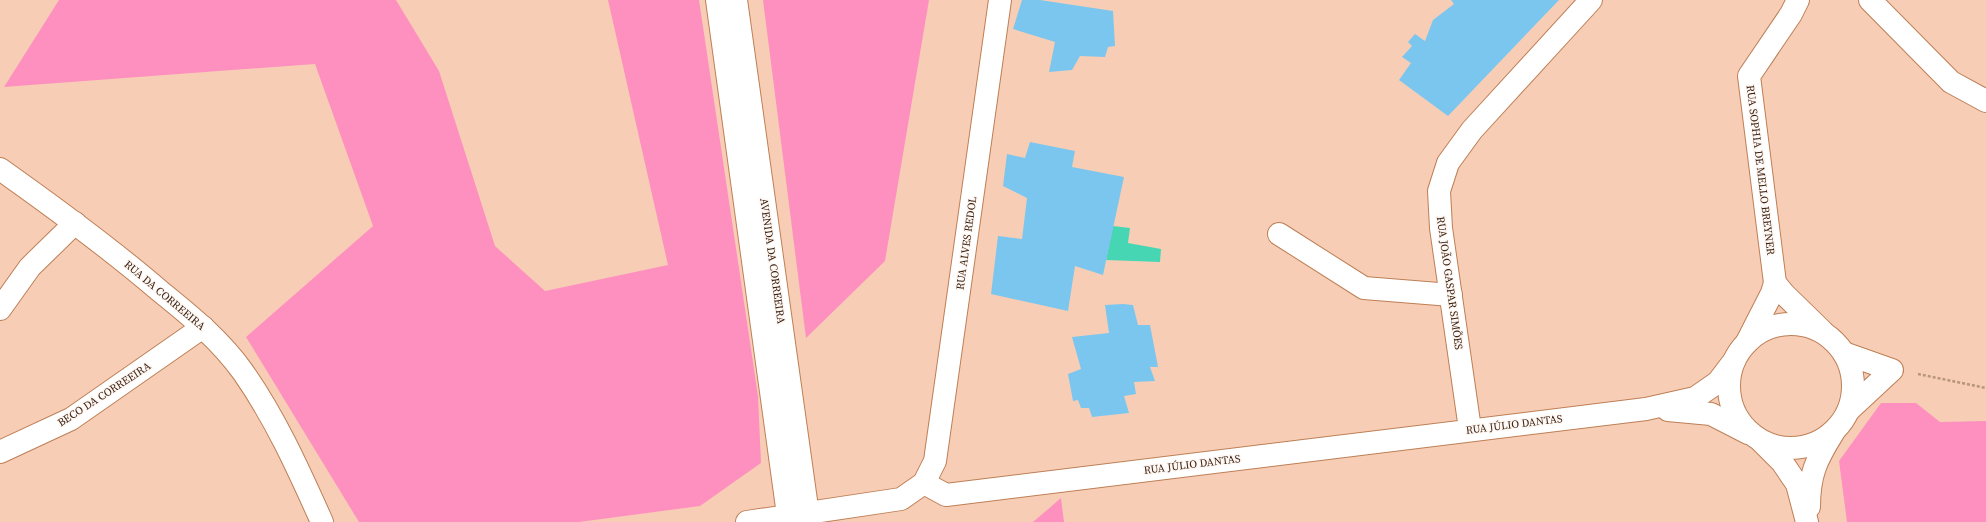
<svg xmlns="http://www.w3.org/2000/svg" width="1986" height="522" font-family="'Source Serif 4',serif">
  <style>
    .green { fill: #fe90bf }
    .water { fill: #47d6b4 }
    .building { fill: #7bc6ef }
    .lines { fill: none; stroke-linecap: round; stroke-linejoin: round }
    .minor-casing { stroke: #bd7f56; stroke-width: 24 }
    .secondary-casing { stroke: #bd7f56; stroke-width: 24 }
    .path { stroke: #b8957e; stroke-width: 2.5; stroke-dasharray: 3 2; stroke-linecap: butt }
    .minor { stroke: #fff; stroke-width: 22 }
    .secondary { stroke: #fff; stroke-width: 22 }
    .labels { text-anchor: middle; stroke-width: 3; stroke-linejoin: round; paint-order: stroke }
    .street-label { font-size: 11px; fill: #3d2413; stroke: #fef7f3 }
  </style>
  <rect width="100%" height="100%" fill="#f7ceb5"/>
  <g class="green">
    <polygon points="59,0 396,0 439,71 495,246 545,291 668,265 608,0 699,0 758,396 761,463 700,506 579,522 359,522 246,337 373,226 315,64 4,87"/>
    <polygon points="763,0 929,0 885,261 806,338"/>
    <polygon points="1881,403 1916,403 1940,422 1986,421 1986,522 1847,522 1839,461"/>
    <polygon points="1061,498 1064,522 1033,522"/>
  </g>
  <polygon class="water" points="1113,226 1130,228 1128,243 1161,249 1160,262 1106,260"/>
  <g class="building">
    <polygon points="1022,0 1040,0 1113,11 1115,46 1108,47 1105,57 1080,56 1072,70 1049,72 1055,42 1013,29"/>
    <polygon points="1451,0 1559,0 1448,116 1399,80 1411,63 1402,57 1412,46 1408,42 1415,34 1425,41 1433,20 1454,4"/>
    <polygon points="1030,142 1075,151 1072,167 1124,177 1103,275 1075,266 1068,311 991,294 998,236 1022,239 1027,198 1003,186 1007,154 1025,158"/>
    <polygon points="1123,304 1133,305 1138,325 1150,325 1158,367 1150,367 1155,381 1134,382 1136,394 1124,396 1129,413 1092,417 1089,408 1081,408 1078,400 1073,401 1068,374 1081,369 1072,337 1109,333 1105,305"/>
  </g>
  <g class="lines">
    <defs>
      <g id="minor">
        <polyline points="1870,0 1951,82 1986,101"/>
        <path d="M0 169C55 208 110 248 161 292 191 316 221 341 243 372 276 419 299 471 322 522"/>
        <polyline points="1279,234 1364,288 1451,295"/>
        <polyline points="1775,283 1784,294 1822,331"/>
        <polyline points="0,309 30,267 75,223"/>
        <circle cx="1791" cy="386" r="62"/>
        <polyline points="1747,342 1772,293 1775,283 1749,76 1791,14 1798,0"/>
        <polyline points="1844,353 1892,370 1849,410"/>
        <polyline points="1668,410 1711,414 1748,433"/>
        <polyline points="1470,429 1441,228 1439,191 1448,163 1472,130 1591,0"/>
        <polyline points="1762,442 1782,462 1797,484 1807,522"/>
        <polyline points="0,452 71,419 203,327"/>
        <polyline points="924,483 946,495 1646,409 1695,398 1718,382 1734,361"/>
        <path d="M1809 507C1809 475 1816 460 1833 433"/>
        <polyline points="747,522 901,499 924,483 935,461 1000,0"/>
      </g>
      <g id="secondary">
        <polyline points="717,0 789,522"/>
        <polyline points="736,0 809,522"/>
      </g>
    </defs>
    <use href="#minor" class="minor-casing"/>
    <use href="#secondary" class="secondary-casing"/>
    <polyline class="path" points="1918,374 1986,388"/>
    <use href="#minor" class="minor"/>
    <use href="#secondary" class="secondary"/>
  </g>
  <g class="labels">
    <g class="street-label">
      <text transform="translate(1761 170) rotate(83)" y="4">RUA SOPHIA DE MELLO BREYNER</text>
      <text transform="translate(966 243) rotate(-82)" y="4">RUA ALVES REDOL</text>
      <text transform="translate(773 261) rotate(82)" y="4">AVENIDA DA CORREEIRA</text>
      <text transform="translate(1450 283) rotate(82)" y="4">RUA JOÃO GASPAR SIMÕES</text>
      <text transform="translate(165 295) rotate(40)" y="4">RUA DA CORREEIRA</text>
      <text transform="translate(104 394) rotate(-33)" y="4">BECO DA CORREEIRA</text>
      <text transform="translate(1514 424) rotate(-7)" y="4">RUA JÚLIO DANTAS</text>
      <text transform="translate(1192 464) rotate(-7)" y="4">RUA JÚLIO DANTAS</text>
    </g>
  </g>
</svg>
